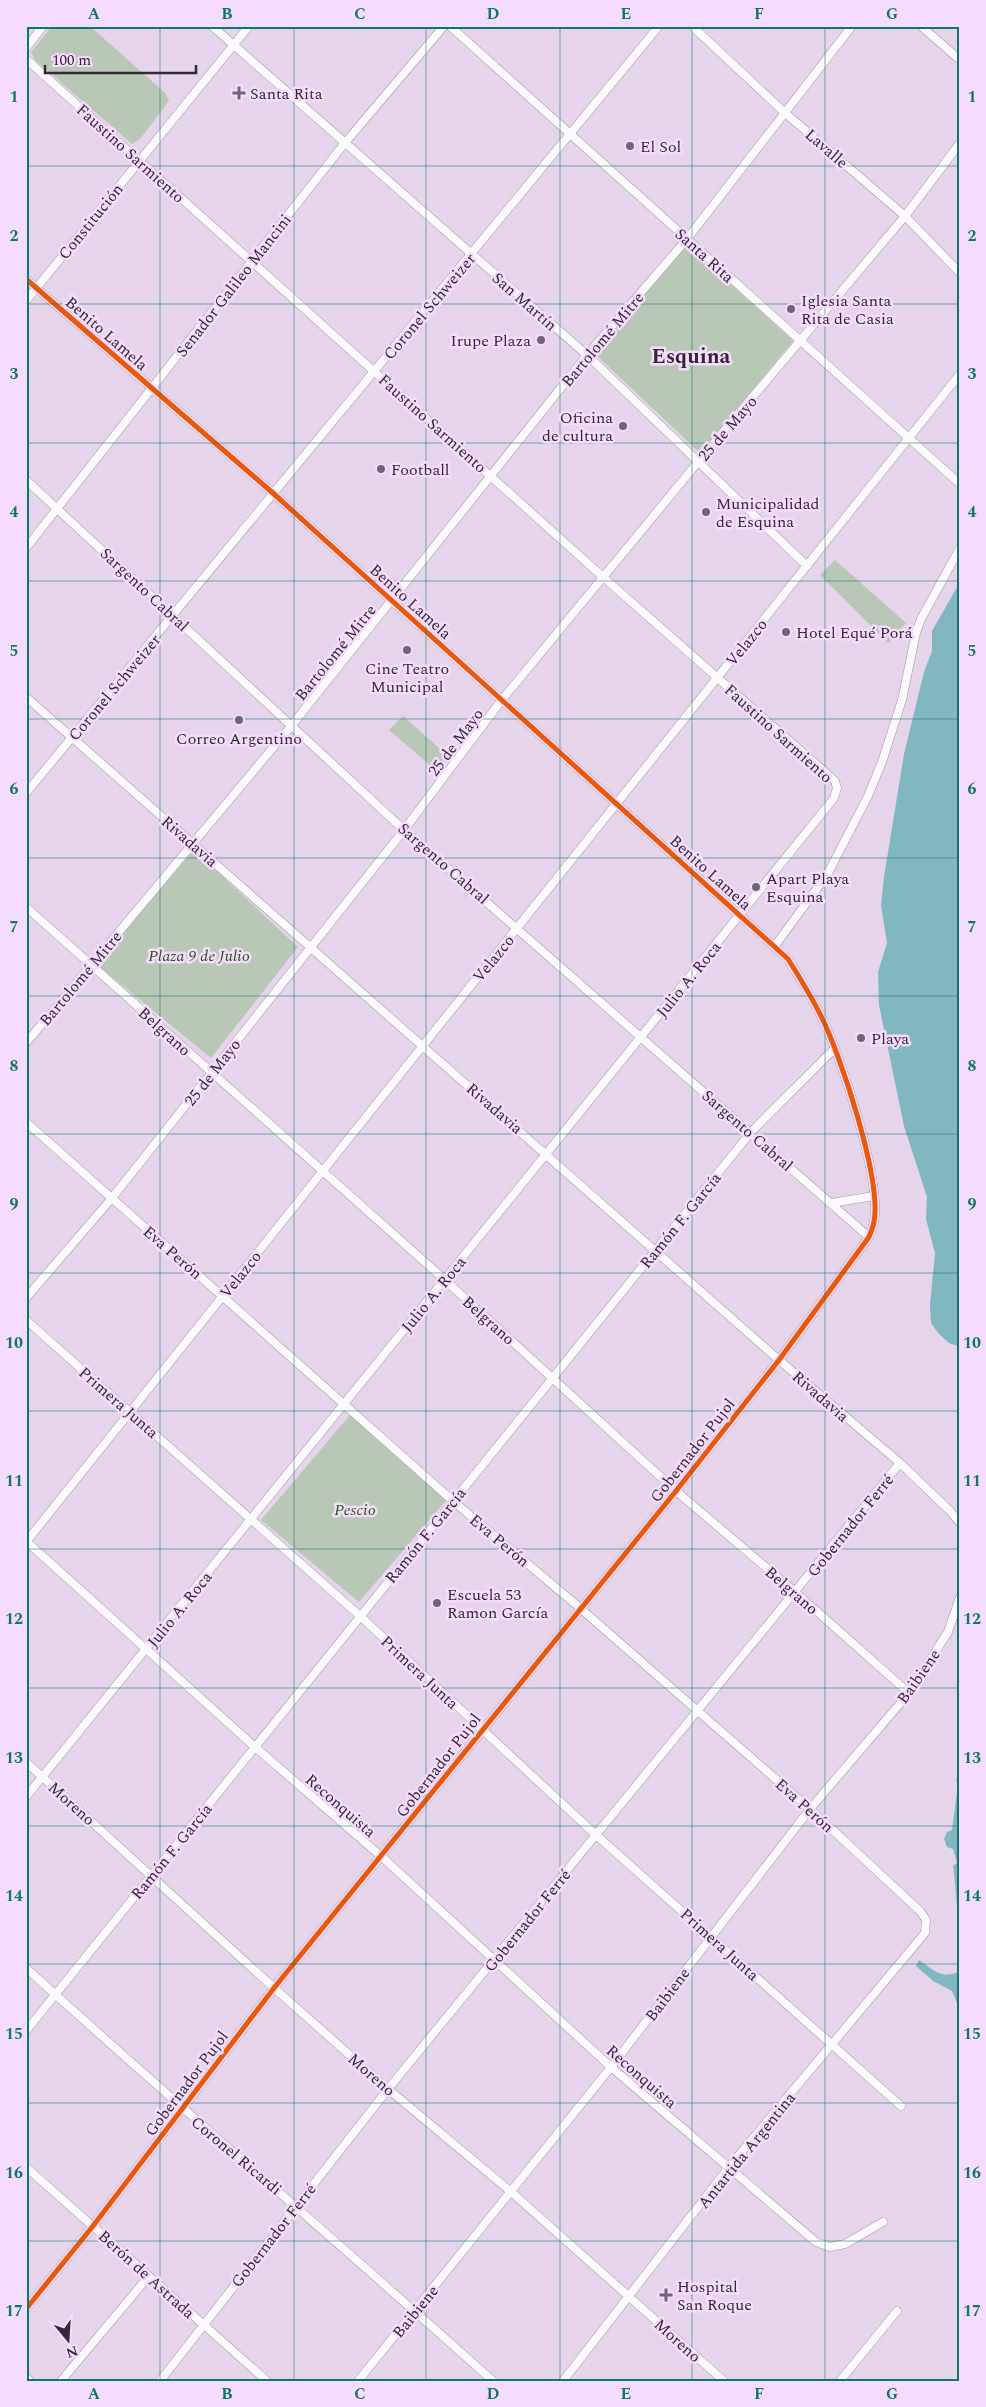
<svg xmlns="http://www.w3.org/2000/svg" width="986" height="2407" font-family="Spectral,serif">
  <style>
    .green { fill: #b9c7b6 }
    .water { fill: #80b7c0 }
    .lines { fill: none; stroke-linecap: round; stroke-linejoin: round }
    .minor-casing { stroke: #a396a7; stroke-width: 9 }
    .minor { stroke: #fbf9fc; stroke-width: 8 }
    .cycleway-casing { stroke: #f5dbfc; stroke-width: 8 }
    .cycleway { stroke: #e8590c; stroke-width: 5 }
    .grid { fill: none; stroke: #0f766e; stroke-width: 1; stroke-opacity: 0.55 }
    .poi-dot { fill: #726476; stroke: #f5dbfc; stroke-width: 2 }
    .labels { text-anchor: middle; stroke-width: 5; stroke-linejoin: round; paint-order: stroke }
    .poi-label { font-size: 16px; fill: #342837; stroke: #f5dbfc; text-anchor: start }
    .street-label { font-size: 16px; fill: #342837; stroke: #f5dbfc }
    .park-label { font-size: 16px; font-style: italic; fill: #235714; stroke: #f5dbfc }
    .district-label { font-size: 21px; font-weight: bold; fill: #342837; stroke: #f5dbfc }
    .neatline { fill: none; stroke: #0f766e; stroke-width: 2 }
    .grid-label { font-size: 16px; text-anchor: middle; font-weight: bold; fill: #0f766e }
  </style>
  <rect width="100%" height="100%" fill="#e6d4eb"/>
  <g class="green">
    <polygon points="52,26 90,26 165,93 169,101 140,139 132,144 35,60 31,52"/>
    <polygon points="687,245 793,341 700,453 595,354"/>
    <polygon points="835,560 906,623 888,643 820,575"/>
    <polygon points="403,716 448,756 437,771 389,730"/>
    <polygon points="194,850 298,947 211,1058 96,964"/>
    <polygon points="350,1415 448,1498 359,1602 261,1520"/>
  </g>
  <g class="water">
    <polygon points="960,582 960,1347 949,1343 939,1334 931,1323 930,1305 935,1253 926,1219 927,1197 904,1126 879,1005 878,972 887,943 881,905 884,877 904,754 924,672 932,651 932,631"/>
    <polygon points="960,1776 960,1946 957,1936 959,1929 954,1872 953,1866 957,1863 953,1849 947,1847 944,1839 947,1832 952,1830 958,1785 956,1779"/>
    <path d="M919 1960C933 1970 942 1980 960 1971V2010L952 1991 933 1981 916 1966Z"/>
  </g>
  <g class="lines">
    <defs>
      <g id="minor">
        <polyline points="212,26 587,355 807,566"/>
        <polyline points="450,26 960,484"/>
        <polyline points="692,26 784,112 905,216 960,273"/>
        <polyline points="921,26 960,60"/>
        <polyline points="26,48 43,26"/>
        <polyline points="26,59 603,577 835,781 837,788 834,798 26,1797"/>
        <path d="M26 279 274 494 788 959C800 978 811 996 821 1016 841 1056 882 1180 874 1222 873 1227 871 1232 869 1237L779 1360 676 1491 274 1988 93 2226 26 2309"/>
        <polyline points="26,301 249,26"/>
        <polyline points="26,480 404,830 869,1237"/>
        <polyline points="26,548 344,144 444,26"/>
        <polyline points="26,697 779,1360 900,1463 950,1511 960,1523"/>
        <polyline points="26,793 659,26"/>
        <polyline points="26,907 445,1280 676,1491 795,1592 909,1693"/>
        <polyline points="774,947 827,875 868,796 882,762 902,700 916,633 921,619 960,548"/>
        <polyline points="26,1043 292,725 587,355 687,239 852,26"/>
        <polyline points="26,1122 453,1501 580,1608 810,1809 921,1912 926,1920 925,1933 729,2167 563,2381"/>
        <polyline points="831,1203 874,1196"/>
        <polyline points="26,1298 112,1198 404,830 501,701 698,462 905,216 960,143"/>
        <polyline points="26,1320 360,1616 596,1835 901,2106"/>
        <polyline points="26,1541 255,1747 382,1857 611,2067 816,2242 830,2247 845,2244 883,2222"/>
        <polyline points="26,1542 960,374"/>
        <polyline points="26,1762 274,1988 388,2089 510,2191 724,2381"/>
        <path d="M26 1968C180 2108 338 2242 493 2381"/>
        <polyline points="26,2031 751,1132 835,1048"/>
        <polyline points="26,2167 267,2381"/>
        <polyline points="26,2377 30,2381"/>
        <polyline points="61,2381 149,2276"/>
        <polyline points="160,2381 388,2089 900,1463"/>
        <polyline points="358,2381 611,2067 810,1809 909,1693 948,1632 960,1597"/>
        <polyline points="840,2381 897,2311"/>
      </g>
    </defs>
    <use href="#minor" class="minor-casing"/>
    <use href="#minor" class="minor"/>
    <defs>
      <path id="cycleway" d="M26 279 274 494 788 959C800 978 811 996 821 1016 841 1056 882 1180 874 1222 873 1227 871 1232 869 1237L779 1360 676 1491 274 1988 93 2226 26 2309"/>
    </defs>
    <use href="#cycleway" class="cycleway-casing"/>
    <use href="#cycleway" class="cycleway"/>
  </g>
  <path class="grid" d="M160 26V2381M294 26V2381M426 26V2381M560 26V2381M692 26V2381M825 26V2381M26 166H960M26 304H960M26 443H960M26 581H960M26 719H960M26 858H960M26 996H960M26 1134H960M26 1273H960M26 1411H960M26 1549H960M26 1688H960M26 1826H960M26 1964H960M26 2103H960M26 2241H960"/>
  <g class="poi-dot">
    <path d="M236.5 85.5h5v5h5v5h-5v5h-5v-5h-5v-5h5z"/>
    <circle cx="630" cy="146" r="5"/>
    <circle cx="791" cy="309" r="5"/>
    <circle cx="541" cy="340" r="5"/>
    <circle cx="623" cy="426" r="5"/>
    <circle cx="381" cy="469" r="5"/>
    <circle cx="706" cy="512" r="5"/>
    <circle cx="786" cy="632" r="5"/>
    <circle cx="407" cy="650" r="5"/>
    <circle cx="239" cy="720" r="5"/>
    <circle cx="756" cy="887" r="5"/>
    <circle cx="861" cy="1038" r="5"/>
    <circle cx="437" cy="1603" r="5"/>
    <path d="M663.5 2287.5h5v5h5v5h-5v5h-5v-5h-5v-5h5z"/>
  </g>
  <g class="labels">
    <g class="poi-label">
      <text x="250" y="99">Santa Rita</text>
      <text x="640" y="152">El Sol</text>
      <text x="801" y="306">Iglesia Santa<tspan x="801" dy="18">Rita de Casia</tspan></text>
      <text x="531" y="346" text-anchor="end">Irupe Plaza</text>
      <text x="613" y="423" text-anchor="end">Oficina<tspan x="613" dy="18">de cultura</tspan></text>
      <text x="391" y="475">Football</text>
      <text x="716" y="509">Municipalidad<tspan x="716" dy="18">de Esquina</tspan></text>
      <text x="796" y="638">Hotel Equé Porá</text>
      <text x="407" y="674" text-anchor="middle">Cine Teatro<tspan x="407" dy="18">Municipal</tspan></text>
      <text x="239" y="744" text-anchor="middle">Correo Argentino</text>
      <text x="766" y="884">Apart Playa<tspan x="766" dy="18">Esquina</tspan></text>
      <text x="871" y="1044">Playa</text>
      <text x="447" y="1600">Escuela 53<tspan x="447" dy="18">Ramon García</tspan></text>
      <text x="677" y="2292">Hospital<tspan x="677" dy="18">San Roque</tspan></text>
    </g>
    <g class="street-label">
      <text transform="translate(827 148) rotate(41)" y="6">Lavalle</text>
      <text transform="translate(131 153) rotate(42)" y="6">Faustino Sarmiento</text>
      <text transform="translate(90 221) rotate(-51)" y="6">Constitución</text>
      <text transform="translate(705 255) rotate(42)" y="6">Santa Rita</text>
      <text transform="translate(233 285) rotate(-52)" y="6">Senador Galileo Mancini</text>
      <text transform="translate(525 301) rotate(41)" y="6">San Martín</text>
      <text transform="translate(429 306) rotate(-50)" y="6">Coronel Schweizer</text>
      <text transform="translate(107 333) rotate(41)" y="6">Benito Lamela</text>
      <text transform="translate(602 339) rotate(-50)" y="6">Bartolomé Mitre</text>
      <text transform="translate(433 423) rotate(42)" y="6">Faustino Sarmiento</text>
      <text transform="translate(727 428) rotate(-49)" y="6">25 de Mayo</text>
      <text transform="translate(145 589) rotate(43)" y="6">Sargento Cabral</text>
      <text transform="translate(411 601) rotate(42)" y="6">Benito Lamela</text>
      <text transform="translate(746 642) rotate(-51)" y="6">Velazco</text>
      <text transform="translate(335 652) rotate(-51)" y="6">Bartolomé Mitre</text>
      <text transform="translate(114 687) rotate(-50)" y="6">Coronel Schweizer</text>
      <text transform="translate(779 733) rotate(42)" y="6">Faustino Sarmiento</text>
      <text transform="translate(455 742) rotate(-53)" y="6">25 de Mayo</text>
      <text transform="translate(190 841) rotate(41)" y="6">Rivadavia</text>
      <text transform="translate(444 863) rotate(41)" y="6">Sargento Cabral</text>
      <text transform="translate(711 872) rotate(42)" y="6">Benito Lamela</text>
      <text transform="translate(493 958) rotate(-51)" y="6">Velazco</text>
      <text transform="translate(80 978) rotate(-50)" y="6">Bartolomé Mitre</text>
      <text transform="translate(688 979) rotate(-51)" y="6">Julio A. Roca</text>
      <text transform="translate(165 1031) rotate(42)" y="6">Belgrano</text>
      <text transform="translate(212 1072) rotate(-52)" y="6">25 de Mayo</text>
      <text transform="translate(495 1108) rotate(41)" y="6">Rivadavia</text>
      <text transform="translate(748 1130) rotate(41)" y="6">Sargento Cabral</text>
      <text transform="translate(680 1220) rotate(-51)" y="6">Ramón F. García</text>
      <text transform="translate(173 1252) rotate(41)" y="6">Eva Perón</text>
      <text transform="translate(240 1274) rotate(-51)" y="6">Velazco</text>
      <text transform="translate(433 1294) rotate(-51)" y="6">Julio A. Roca</text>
      <text transform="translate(489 1320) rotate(42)" y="6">Belgrano</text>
      <text transform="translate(821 1396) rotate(41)" y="6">Rivadavia</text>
      <text transform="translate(119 1402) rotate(41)" y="6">Primera Junta</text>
      <text transform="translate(692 1450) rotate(-52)" y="6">Gobernador Pujol</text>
      <text transform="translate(850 1525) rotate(-51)" y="6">Gobernador Ferré</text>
      <text transform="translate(425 1535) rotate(-51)" y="6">Ramón F. García</text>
      <text transform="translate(500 1540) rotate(40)" y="6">Eva Perón</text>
      <text transform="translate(792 1590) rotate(41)" y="6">Belgrano</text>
      <text transform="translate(179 1609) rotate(-51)" y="6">Julio A. Roca</text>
      <text transform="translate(420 1672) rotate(43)" y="6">Primera Junta</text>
      <text transform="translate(918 1676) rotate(-55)" y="6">Baibiene</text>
      <text transform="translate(438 1765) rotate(-52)" y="6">Gobernador Pujol</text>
      <text transform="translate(72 1803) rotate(42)" y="6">Moreno</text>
      <text transform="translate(341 1805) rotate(41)" y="6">Reconquista</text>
      <text transform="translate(805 1805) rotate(42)" y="6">Eva Perón</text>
      <text transform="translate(171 1851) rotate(-51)" y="6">Ramón F. García</text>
      <text transform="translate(527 1920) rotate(-51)" y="6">Gobernador Ferré</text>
      <text transform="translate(720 1944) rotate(42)" y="6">Primera Junta</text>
      <text transform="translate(667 1994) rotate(-53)" y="6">Baibiene</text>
      <text transform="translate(372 2074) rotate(41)" y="6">Moreno</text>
      <text transform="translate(642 2076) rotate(41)" y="6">Reconquista</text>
      <text transform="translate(186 2083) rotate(-53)" y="6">Gobernador Pujol</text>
      <text transform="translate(746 2150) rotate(-51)" y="6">Antartida Argentina</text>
      <text transform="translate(237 2155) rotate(40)" y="6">Coronel Ricardi</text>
      <text transform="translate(273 2235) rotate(-52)" y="6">Gobernador Ferré</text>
      <text transform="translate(147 2274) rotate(42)" y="6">Berón de Astrada</text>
      <text transform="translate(415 2311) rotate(-51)" y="6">Baibiene</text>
      <text transform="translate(678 2340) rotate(42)" y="6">Moreno</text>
    </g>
    <g class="park-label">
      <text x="199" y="961">Plaza 9 de Julio</text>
      <text x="355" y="1515">Pescio</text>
    </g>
    <g class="district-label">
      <text x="691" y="363">Esquina</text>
    </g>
  </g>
  <rect width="986" height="2407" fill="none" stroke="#f5dbfc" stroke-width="55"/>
  <g transform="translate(68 2340) rotate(162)" stroke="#f5dbfc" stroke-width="4" paint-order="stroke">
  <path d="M0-4L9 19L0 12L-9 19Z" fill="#342837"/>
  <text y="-8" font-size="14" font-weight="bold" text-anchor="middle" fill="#342837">N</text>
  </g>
  <path d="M45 65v8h151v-8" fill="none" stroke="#342837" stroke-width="2.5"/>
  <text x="52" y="65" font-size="15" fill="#342837" stroke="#f5dbfc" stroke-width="4" paint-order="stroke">100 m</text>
  <rect x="28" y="28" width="930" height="2352" class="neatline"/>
  <g class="grid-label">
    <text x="94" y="19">A</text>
    <text x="227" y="19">B</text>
    <text x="360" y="19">C</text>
    <text x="493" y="19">D</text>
    <text x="626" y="19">E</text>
    <text x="759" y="19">F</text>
    <text x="892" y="19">G</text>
    <text x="14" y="102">1</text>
    <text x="972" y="102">1</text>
    <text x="14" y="241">2</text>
    <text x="972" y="241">2</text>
    <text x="14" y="379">3</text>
    <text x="972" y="379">3</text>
    <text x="14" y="517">4</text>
    <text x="972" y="517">4</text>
    <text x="14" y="656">5</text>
    <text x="972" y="656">5</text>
    <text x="14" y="794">6</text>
    <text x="972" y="794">6</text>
    <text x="14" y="932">7</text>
    <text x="972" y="932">7</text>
    <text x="14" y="1071">8</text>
    <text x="972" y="1071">8</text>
    <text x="14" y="1209">9</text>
    <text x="972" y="1209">9</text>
    <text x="14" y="1348">10</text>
    <text x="972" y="1348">10</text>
    <text x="14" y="1486">11</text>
    <text x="972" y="1486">11</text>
    <text x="14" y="1624">12</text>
    <text x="972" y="1624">12</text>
    <text x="14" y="1763">13</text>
    <text x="972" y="1763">13</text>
    <text x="14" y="1901">14</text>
    <text x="972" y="1901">14</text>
    <text x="14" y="2039">15</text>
    <text x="972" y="2039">15</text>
    <text x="14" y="2178">16</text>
    <text x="972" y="2178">16</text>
    <text x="14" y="2316">17</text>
    <text x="972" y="2316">17</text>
    <text x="94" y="2399">A</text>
    <text x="227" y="2399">B</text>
    <text x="360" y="2399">C</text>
    <text x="493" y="2399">D</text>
    <text x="626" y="2399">E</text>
    <text x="759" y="2399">F</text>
    <text x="892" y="2399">G</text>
  </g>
</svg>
